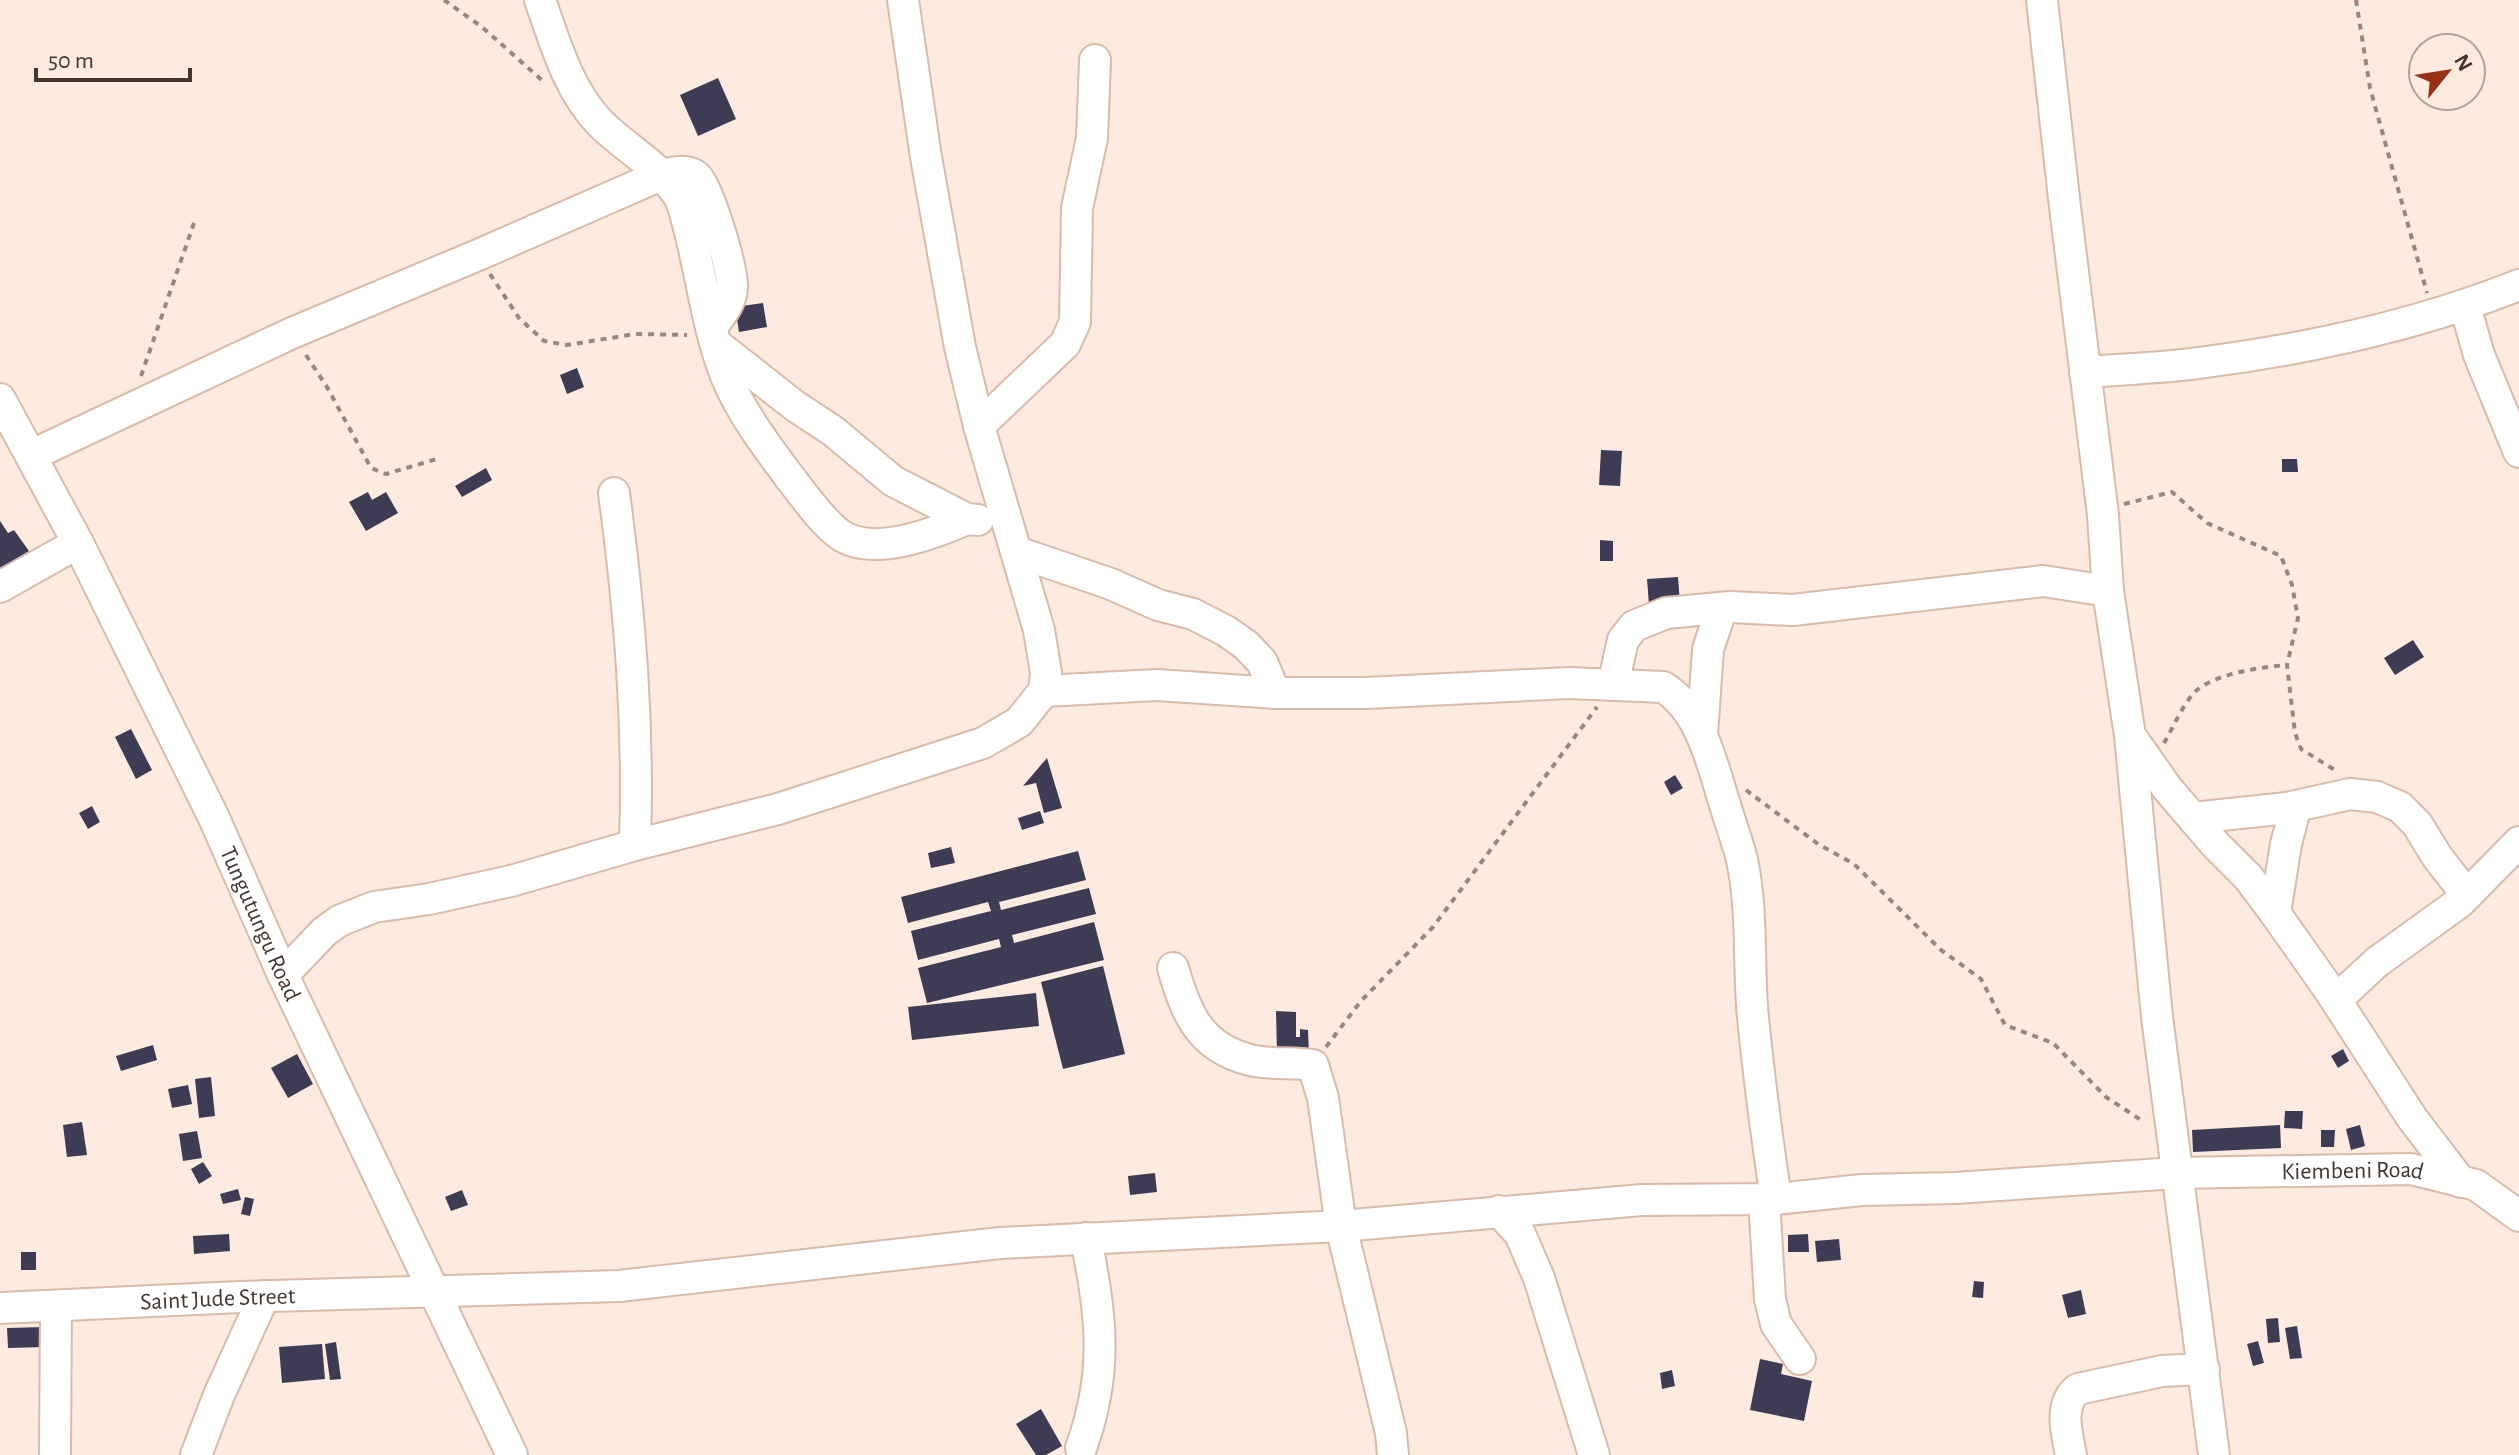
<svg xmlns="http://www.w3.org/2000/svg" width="2519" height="1455" font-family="'Alegreya Sans',sans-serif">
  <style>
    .building { fill: #3e3c55 }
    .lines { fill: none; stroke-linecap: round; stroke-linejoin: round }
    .minor-casing { stroke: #d9bba9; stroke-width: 34 }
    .path { stroke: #97887f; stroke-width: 4; stroke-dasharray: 6 6; stroke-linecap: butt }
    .minor { stroke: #fff; stroke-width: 30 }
    .labels { text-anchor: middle; stroke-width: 8; stroke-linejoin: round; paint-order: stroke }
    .street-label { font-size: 24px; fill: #43372f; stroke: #feebe0 }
  </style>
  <rect width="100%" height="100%" fill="#feebe0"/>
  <g class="building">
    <polygon points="718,78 736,119 698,136 680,95"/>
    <polygon points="763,303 767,327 739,332 735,307"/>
    <polygon points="577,368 584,387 567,394 560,375"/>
    <polygon points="1601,450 1622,451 1620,486 1599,485"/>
    <polygon points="2282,459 2297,459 2298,472 2282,472"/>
    <polygon points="486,468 492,480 462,497 455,486"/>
    <polygon points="368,492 372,500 386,492 398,513 366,531 349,502"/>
    <polygon points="0,521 8,533 14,530 29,551 0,569"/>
    <polygon points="1600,540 1613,541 1613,561 1600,561"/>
    <polygon points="1678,577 1680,603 1649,605 1647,579"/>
    <polygon points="2413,640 2424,657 2395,675 2384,658"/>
    <polygon points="131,729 152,770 136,779 115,737"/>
    <polygon points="1047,758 1062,808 1044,813 1036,783 1023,786"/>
    <polygon points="1675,775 1683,788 1671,795 1664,782"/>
    <polygon points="92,806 100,822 88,829 79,813"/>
    <polygon points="1040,811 1044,823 1022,830 1018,818"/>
    <polygon points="951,847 955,863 931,868 928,853"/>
    <polygon points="1078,851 1086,880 999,902 1001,910 1089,888 1096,914 1012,935 1014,943 1094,922 1104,960 927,1003 918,968 1001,947 999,939 918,960 911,931 991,911 988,902 908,923 901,897"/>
    <polygon points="1103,966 1125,1054 1063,1069 1041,982"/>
    <polygon points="1036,993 1039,1026 912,1040 908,1007"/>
    <polygon points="1276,1011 1296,1012 1296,1037 1300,1037 1300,1029 1308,1030 1309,1054 1277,1053"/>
    <polygon points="153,1045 157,1060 121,1071 116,1056"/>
    <polygon points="2343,1049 2349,1061 2338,1068 2331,1056"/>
    <polygon points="297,1054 313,1084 288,1098 271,1068"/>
    <polygon points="211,1077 215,1116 199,1118 195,1079"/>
    <polygon points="188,1085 192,1104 172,1108 168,1089"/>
    <polygon points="2285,1111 2303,1111 2302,1129 2284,1128"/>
    <polygon points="82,1122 87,1155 67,1157 63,1125"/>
    <polygon points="2280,1125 2281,1148 2193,1152 2192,1130"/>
    <polygon points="2360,1125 2365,1146 2351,1150 2346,1129"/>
    <polygon points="2321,1130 2335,1130 2334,1147 2321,1147"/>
    <polygon points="197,1131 202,1158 183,1161 179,1134"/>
    <polygon points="203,1162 212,1176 199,1184 191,1169"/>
    <polygon points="1155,1173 1157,1192 1130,1195 1128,1176"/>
    <polygon points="238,1189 241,1200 223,1204 220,1194"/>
    <polygon points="462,1190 468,1205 451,1211 445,1197"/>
    <polygon points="245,1197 254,1199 250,1216 241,1214"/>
    <polygon points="229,1234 230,1251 194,1254 193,1236"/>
    <polygon points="1808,1234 1809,1252 1788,1252 1788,1235"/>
    <polygon points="1839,1239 1841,1260 1817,1262 1815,1241"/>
    <rect x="21" y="1252" width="15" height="18"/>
    <polygon points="1974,1281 1984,1282 1983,1298 1972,1297"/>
    <polygon points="2081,1290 2086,1314 2068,1318 2062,1295"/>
    <polygon points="2278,1318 2280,1342 2268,1343 2266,1319"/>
    <polygon points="2297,1326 2302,1358 2290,1359 2285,1328"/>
    <polygon points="44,1327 45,1347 8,1348 7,1328"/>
    <polygon points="2258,1341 2264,1363 2253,1366 2247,1344"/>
    <polygon points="336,1342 341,1379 330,1380 325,1344"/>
    <polygon points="322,1344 325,1379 282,1383 279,1347"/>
    <polygon points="1760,1359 1783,1364 1781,1374 1812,1381 1804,1421 1750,1410"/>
    <polygon points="1672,1370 1675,1386 1662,1389 1660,1373"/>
    <polygon points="1041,1409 1062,1446 1046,1455 1036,1455 1016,1424"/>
  </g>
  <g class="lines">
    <defs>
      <g id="minor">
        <path d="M540 0C555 42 568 90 600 123 626 149 662 167 681 200 700 257 704 320 726 376 741 413 768 448 791 479 805 497 821 520 839 534 872 558 935 533 967 519"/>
        <polyline points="2042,0 2065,207 2103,515 2108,591 2130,736 2157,1017 2214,1455"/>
        <polyline points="2465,306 2479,355 2519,452"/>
        <polyline points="716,344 795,406 833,431 893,481 967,519 978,520"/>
        <path d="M2085 372C2125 369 2166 368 2206 362 2314 348 2418 325 2519 285"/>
        <path id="s1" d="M0 399 78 543 214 818 283 975 512 1455"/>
        <polyline points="979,426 1065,344 1075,322 1077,208 1092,138 1095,60"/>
        <path d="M32 455 292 333 478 255 661 175C673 173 687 168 697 177 709 189 734 272 732 289 731 303 720 316 712 327"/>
        <path d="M614 493C630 612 639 725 635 845"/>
        <polyline points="1017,552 1111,584 1158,605 1193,614 1226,631 1246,645 1262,662 1275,693"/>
        <polyline points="0,587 78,543"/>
        <polyline points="1613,685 1623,640 1634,626 1666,613 1729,607 1793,610 2043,581 2108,591"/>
        <path d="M1044 691 1157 685 1275 693H1366L1569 683 1663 687C1702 710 1713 768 1726 808 1731 825 1738 843 1742 860 1753 911 1748 966 1753 1018 1759 1078 1767 1138 1776 1199"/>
        <polyline points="1702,735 1708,649 1722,608"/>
        <polyline points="2132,738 2167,788 2215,844 2248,877 2275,913 2330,991 2412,1118 2461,1182"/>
        <polyline points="2193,818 2287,808 2350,794 2377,797 2400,807 2417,824 2438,858 2467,895"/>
        <polyline points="2275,913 2286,844 2296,806"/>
        <path d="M1173 968C1186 1013 1199 1047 1250 1060 1269 1065 1292 1062 1313 1065L1323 1098 1341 1226 1391 1433 1393 1455"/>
        <polyline points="283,975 324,932 339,921 374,907 429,899 511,881 635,845 778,809 983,743 1019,722 1044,691 1046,673 1039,630 979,426 960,347 926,157 903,0"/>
        <polyline points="2336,1000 2377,962 2460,902 2519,842"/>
        <polyline points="1764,1199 1770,1299 1776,1324 1800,1359"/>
        <polyline points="1499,1211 1520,1234 1539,1278 1594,1455"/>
        <path id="s2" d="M0 1308 240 1297 619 1286 1000 1243 1341 1226 1642 1200 1776 1199 1862 1190 1955 1188 2176 1173 2411 1169 2476 1185 2519 1216"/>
        <path d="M1081 1448C1109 1370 1101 1317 1086 1238"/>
        <polyline points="55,1455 56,1306"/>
        <polyline points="196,1455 219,1395 264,1296"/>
        <path d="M2071 1455C2067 1434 2058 1404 2078 1389L2162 1371 2204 1369"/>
      </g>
    </defs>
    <use href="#minor" class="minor-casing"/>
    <g class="path">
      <polyline points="444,0 482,27 544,82"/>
      <polyline points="2356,0 2370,88 2427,293"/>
      <polyline points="490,274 519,318 544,341 567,345 635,334 687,335"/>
      <polyline points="306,355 327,387 371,468 386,474 437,459"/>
      <polyline points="141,376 194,223"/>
      <polyline points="2124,504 2172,492 2207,523 2281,556 2292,585 2298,618 2287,665 2295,733 2301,749 2338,772"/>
      <path d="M2164 743C2173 728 2181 708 2193 694 2210 674 2262 667 2287 665"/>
      <polyline points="1746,790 1818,844 1854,864 1941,950 1981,979 2005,1025 2053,1043 2106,1097 2144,1122"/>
      <polyline points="1326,1047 1361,1001 1433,927 1597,707"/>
    </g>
    <use href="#minor" class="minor"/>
  </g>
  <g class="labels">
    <g class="street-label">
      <text dy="8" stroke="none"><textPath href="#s1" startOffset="586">Tungutungu Road</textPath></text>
      <text dy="8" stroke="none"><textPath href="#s2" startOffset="2358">Kiembeni Road</textPath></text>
      <text dy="8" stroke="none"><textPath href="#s2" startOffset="218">Saint Jude Street</textPath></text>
    </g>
  </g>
  <g transform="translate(2447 72) rotate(60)"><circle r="38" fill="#feebe0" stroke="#b3a399" stroke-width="2"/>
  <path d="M0-6L14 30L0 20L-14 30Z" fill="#983016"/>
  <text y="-12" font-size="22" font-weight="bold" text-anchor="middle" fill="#43372f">N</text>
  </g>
  <path d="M36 68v12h154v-12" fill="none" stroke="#43372f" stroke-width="4"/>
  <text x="48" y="68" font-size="24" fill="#43372f" stroke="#feebe0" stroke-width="6" paint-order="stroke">50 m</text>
</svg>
